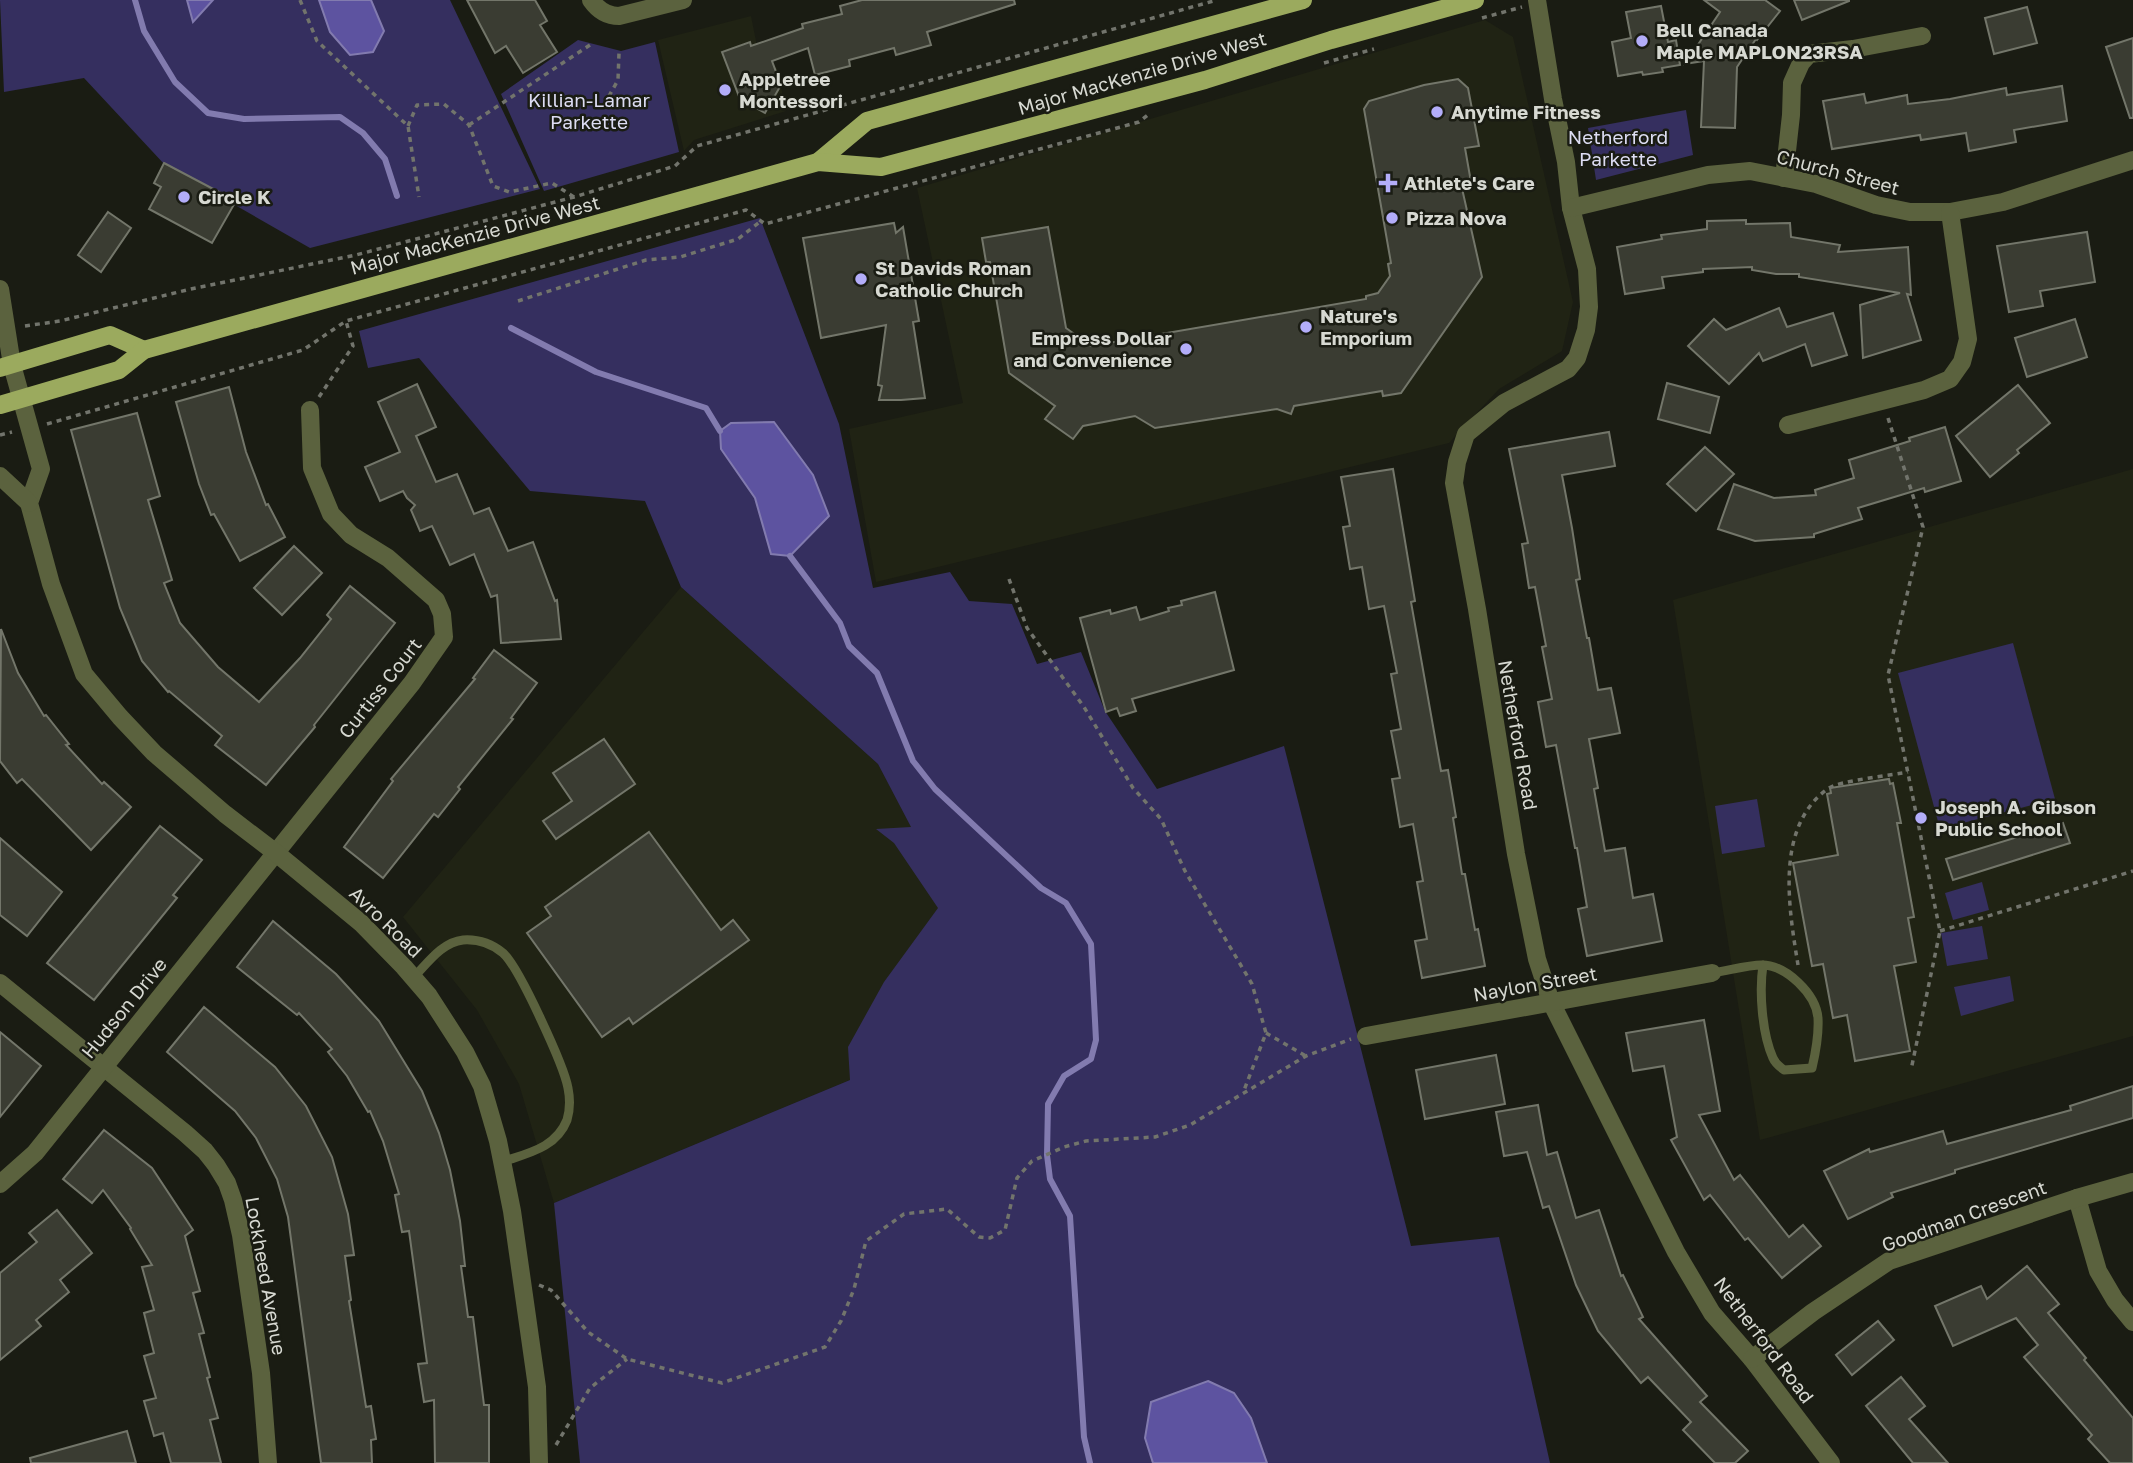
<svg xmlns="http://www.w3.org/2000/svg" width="2133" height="1463" font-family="'Golos Text',sans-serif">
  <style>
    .built { fill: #202314 }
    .green { fill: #352f5f }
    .water { fill: #5d53a0; stroke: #827baf; stroke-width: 2 }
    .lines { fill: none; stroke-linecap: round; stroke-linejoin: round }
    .stream { stroke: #827baf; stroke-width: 6 }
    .building { fill: #3a3c32; stroke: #73766a; stroke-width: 2 }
    .path { stroke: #72746c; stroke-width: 3.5; stroke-dasharray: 5 5; stroke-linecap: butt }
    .service { stroke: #5b623e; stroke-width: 9 }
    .minor { stroke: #5b623e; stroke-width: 18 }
    .tertiary { stroke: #5b623e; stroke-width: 18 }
    .primary { stroke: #9baa5e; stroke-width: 18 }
    .poi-dot { fill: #b3adf9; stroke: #1a1c13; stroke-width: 2.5 }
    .labels { text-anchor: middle; stroke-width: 5; stroke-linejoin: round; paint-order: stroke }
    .poi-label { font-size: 19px; font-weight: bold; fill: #d7d9d2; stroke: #1a1c13; text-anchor: start }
    .street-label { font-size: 19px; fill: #d7d9d2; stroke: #1a1c13 }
    .park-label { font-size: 19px; fill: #ddddf3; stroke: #1a1c13 }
  </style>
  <rect width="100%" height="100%" fill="#1a1c13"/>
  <g class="built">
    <polygon points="751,16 759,56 777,68 786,111 694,140 684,151 658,40"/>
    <polygon points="1485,20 1513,37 1573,302 1562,351 1499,389 1449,443 876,582 849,429 963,403 917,188"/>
    <polygon points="2133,469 2133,1036 1760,1140 1673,600"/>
    <polygon points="681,587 878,764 957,914 850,1080 554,1203 519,1084 477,1010 403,917"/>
  </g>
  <g class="green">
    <polygon points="0,0 450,0 540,189 310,248 165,165 84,78 4,92"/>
    <polygon points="578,40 621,51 655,42 679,152 544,191 501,94"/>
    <polygon points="1686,110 1693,155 1596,180 1588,128"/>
    <polygon points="760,218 839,424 873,588 950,572 969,601 1012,604 1037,664 1081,652 1105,711 1157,789 1284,746 1411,1246 1499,1237 1550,1463 580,1463 554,1203 850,1080 848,1047 884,982 938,908 894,843 876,829 911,827 878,764 681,587 645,501 530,491 419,358 368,368 359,331"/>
    <polygon points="2013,643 2055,799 1940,829 1898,673"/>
    <polygon points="1757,799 1765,847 1722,854 1715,806"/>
    <polygon points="1982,882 1989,910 1953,920 1945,893"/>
    <polygon points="1982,926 1988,959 1947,966 1941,933"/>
    <polygon points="2010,976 2014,1001 1961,1016 1954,987"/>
  </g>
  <g class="water">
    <polygon points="187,0 213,0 193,22"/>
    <polygon points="319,0 371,0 384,31 373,52 350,55 330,32"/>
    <polygon points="774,422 813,475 829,516 790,556 771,554 755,498 721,449 720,431 731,423"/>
    <polygon points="1208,1381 1234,1393 1251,1418 1267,1463 1153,1463 1145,1438 1151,1402"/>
  </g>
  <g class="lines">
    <g class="stream">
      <polyline points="135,0 144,31 175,82 208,113 244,119 340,117 363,133 385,159 397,196"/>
      <polyline points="511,328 596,372 706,408 720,431"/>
      <polyline points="790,556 840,623 849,646 877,673 913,761 935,789 1041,888 1066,903 1091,944 1096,1040 1091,1059 1064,1076 1048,1104 1047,1155 1050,1179 1070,1216 1084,1437 1090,1463"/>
    </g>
  </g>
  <g class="building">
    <polygon points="467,0 535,0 547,21 540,25 557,52 523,73 506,46 495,53"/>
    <polygon points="862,0 1014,0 1015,4 927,32 931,45 896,55 894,48 849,60 850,66 815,75 808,48 772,61 781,85 765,113 740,99 722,52 750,42 751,46 803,28 802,24 842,14 840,6"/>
    <polygon points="1704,0 1765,0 1780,11 1757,40 1756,39 1737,67 1735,128 1701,127 1704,61 1685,64 1720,12"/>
    <polygon points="1794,0 1849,0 1849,1 1802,20"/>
    <polygon points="1661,6 1668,42 1676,40 1680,65 1662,68 1663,72 1643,75 1642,72 1618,76 1612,42 1631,38 1626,12"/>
    <polygon points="2027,7 2037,43 1994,54 1985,18"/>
    <polygon points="2133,38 2133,118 2130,118 2106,47"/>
    <polygon points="1458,79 1468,88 1479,146 1465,148 1471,182 1461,184 1482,277 1401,393 1383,396 1382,391 1294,406 1291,414 1277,409 1155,428 1135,416 1083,426 1073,439 1045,419 1055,406 1009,373 990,262 986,262 982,238 1048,227 1066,328 1091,346 1366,299 1366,296 1378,293 1390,276 1388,264 1391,263 1364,109 1369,101 1424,85"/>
    <polygon points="2062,86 2067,121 2014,130 2016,142 1969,151 1966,133 1921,140 1920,135 1832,149 1823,101 1864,94 1866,103 1907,95 1908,104 1950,99 2006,88 2007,95"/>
    <polygon points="164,163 236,201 212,243 149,209 161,187 154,183"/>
    <polygon points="108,212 131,228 101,272 78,255"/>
    <polygon points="1746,220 1746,224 1790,223 1791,237 1840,245 1838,252 1908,247 1911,295 1907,294 1921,340 1863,358 1860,305 1900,293 1799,277 1799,274 1776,274 1752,270 1752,267 1703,269 1703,272 1662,277 1664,288 1625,294 1617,247 1662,239 1661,235 1707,229 1707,221"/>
    <polygon points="894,223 896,233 903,227 919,321 913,322 925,398 901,400 879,400 882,386 878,385 886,325 821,338 803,238"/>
    <polygon points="2087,232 2095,282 2040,291 2043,306 2009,312 1997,246"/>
    <polygon points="1779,308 1787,327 1833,313 1847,355 1812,366 1805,344 1763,361 1759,353 1729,384 1688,346 1714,319 1726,330"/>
    <polygon points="2075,319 2087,357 2027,377 2015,338"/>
    <polygon points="1667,383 1719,397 1710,433 1658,419"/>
    <polygon points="417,384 436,427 416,436 436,482 457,474 474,514 489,508 508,551 533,542 555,601 557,600 561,639 501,643 497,595 491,597 474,554 450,565 432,526 420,531 411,510 415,505 407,498 403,491 380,501 365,467 400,452 378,402"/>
    <polygon points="2018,385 2050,423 2017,450 2019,453 1990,477 1956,436"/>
    <polygon points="229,387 246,452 266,505 268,504 285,537 240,561 214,514 211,515 199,484 176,402"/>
    <polygon points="137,413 160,496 148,500 172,580 164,583 180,623 218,667 259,702 300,658 331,619 327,615 350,586 395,623 314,725 315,727 266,785 215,745 222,736 169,691 168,692 142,661 120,608 71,430"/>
    <polygon points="1945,427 1961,481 1925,492 1924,488 1858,508 1862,519 1814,534 1814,537 1755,541 1718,529 1734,484 1774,498 1816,495 1815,490 1854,478 1849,460 1910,441 1909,438"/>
    <polygon points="1609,432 1615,466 1562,475 1572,528 1580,579 1576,580 1587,638 1589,638 1598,690 1611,688 1620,733 1589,739 1598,788 1594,789 1605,851 1625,848 1633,898 1653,894 1662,941 1587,956 1578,909 1587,907 1577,848 1575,848 1556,745 1546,747 1538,702 1552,699 1542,647 1546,646 1535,587 1529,588 1522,544 1528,543 1509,449"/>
    <polygon points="1705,447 1734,474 1696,511 1667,484"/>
    <polygon points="1393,469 1415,601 1411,602 1441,771 1448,770 1456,817 1453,818 1462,874 1465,874 1475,930 1478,929 1485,966 1422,978 1415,941 1427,939 1417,882 1423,881 1413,824 1400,827 1392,779 1400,778 1391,731 1401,729 1391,674 1397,673 1384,606 1369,609 1362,567 1350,569 1343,527 1350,526 1341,477"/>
    <polygon points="294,546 322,573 282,615 254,588"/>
    <polygon points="1215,592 1234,670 1132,699 1136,711 1120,716 1117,708 1106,712 1080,618 1110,610 1111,614 1136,607 1140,620 1169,611 1168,608 1182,605 1181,601"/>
    <polygon points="1,629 18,673 44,716 46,715 69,744 66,745 102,784 104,782 131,807 91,850 22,779 17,783 0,761"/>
    <polygon points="494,650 537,683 511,718 513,719 458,787 460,789 438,817 434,814 383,878 344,847 393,781 391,779 475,679 473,678"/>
    <polygon points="604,739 635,784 556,839 543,821 572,801 553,773"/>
    <polygon points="1889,779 1890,784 1893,783 1901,823 1897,823 1914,917 1908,918 1916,962 1894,966 1910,1051 1855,1061 1847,1015 1833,1018 1823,964 1812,966 1793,863 1838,855 1827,794 1831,793 1830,788"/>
    <polygon points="2063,823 2070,843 1953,880 1946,859"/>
    <polygon points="160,826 202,860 173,895 177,898 94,1000 47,963"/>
    <polygon points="649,832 721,930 733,920 749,940 633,1024 629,1018 602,1037 527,933 551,916 545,907"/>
    <polygon points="0,838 62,892 27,936 0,915"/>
    <polygon points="273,921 336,974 379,1021 422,1091 439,1133 450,1170 460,1221 465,1266 461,1266 468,1317 473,1317 484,1405 489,1405 489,1463 435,1463 434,1400 424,1402 418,1364 427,1363 409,1231 402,1232 395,1195 399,1194 383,1141 370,1111 368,1112 347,1076 328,1052 332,1049 299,1013 297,1015 237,967"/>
    <polygon points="204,1007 275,1067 306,1106 332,1157 348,1214 354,1255 345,1256 351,1300 349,1301 366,1407 371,1406 376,1439 371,1440 372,1463 321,1463 288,1217 277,1179 256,1138 235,1111 167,1052"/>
    <polygon points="1704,1020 1720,1111 1699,1115 1734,1180 1740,1175 1789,1237 1803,1225 1821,1246 1782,1278 1748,1238 1745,1240 1710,1195 1704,1200 1671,1140 1677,1137 1664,1066 1633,1071 1626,1033"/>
    <polygon points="0,1032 41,1066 0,1117"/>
    <polygon points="1496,1055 1505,1104 1425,1119 1416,1070"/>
    <polygon points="2133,1086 2133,1118 1955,1170 1955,1173 1891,1193 1893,1197 1848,1219 1824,1171 1869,1149 1870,1152 1943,1131 1947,1144 2071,1110 2070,1106"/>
    <polygon points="1538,1105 1547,1155 1557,1152 1576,1218 1599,1210 1621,1276 1623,1275 1643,1317 1639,1319 1707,1396 1700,1402 1748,1451 1735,1463 1715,1463 1683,1430 1691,1422 1648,1377 1641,1383 1598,1331 1576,1285 1549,1206 1543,1208 1527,1152 1504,1156 1496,1112"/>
    <polygon points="104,1130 152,1168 193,1230 185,1236 200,1291 193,1293 204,1333 199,1334 210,1377 207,1378 218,1418 210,1420 221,1463 171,1463 163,1433 154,1436 144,1401 156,1398 144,1356 154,1353 144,1313 154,1310 142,1267 152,1265 130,1229 131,1228 103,1190 92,1203 63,1179"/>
    <polygon points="57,1210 92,1253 60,1280 69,1292 36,1320 41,1326 0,1360 0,1273 37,1242 29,1233"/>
    <polygon points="2027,1266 2059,1304 2048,1313 2086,1358 2084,1360 2133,1418 2133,1463 2110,1463 2088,1439 2092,1435 2024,1357 2038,1345 2016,1318 1953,1346 1935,1306 1981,1286 1987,1299"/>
    <polygon points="1878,1321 1894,1340 1852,1375 1836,1355"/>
    <polygon points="1901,1377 1925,1406 1909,1419 1948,1463 1913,1463 1866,1406"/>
    <polygon points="127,1431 136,1463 31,1463 30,1458"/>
  </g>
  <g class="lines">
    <g class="path">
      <polyline points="300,0 317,41 408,126 419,197"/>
      <polyline points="1482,18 1522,7"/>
      <polyline points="1324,63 1374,49"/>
      <polyline points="604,105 618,80 619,53"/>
      <polyline points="469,125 590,45"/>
      <polyline points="408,126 417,105 444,104 469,125 493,186 509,192 552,183 574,197"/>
      <polyline points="518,301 646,260 680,257 738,239 761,221"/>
      <polyline points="25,326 60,321 191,289 356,255 574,197 675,166 697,146 1217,0"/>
      <polyline points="319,397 353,346 346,321"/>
      <polyline points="1888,418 1923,527 1888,675 1940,931 1911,1070"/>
      <polyline points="47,424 303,350 346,321 746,210 765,224 1139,122 1149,114"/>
      <polyline points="0,435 12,432"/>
      <polyline points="1009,579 1027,628 1084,707 1133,788 1161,819 1185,871 1252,984 1266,1033 1243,1093"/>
      <polyline points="1940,931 2133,871"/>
      <path d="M1798 965C1789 909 1774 826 1829 788 1839 781 1892 775 1908 772"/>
      <polyline points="1266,1033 1306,1056"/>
      <polyline points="539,1285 551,1290 588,1332 627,1359 722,1383 825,1347 841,1321 854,1289 866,1241 904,1214 947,1209 979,1237 990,1238 1005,1230 1017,1178 1032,1161 1064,1147 1086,1141 1155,1137 1190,1125 1306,1056 1351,1039"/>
      <polyline points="556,1445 590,1388 627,1359"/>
    </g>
    <g class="service">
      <path d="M1712 973C1728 971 1746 965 1762 965 1786 965 1816 994 1818 1018 1819 1036 1816 1051 1812 1068L1784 1070C1780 1067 1775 1063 1773 1058 1762 1034 1759 991 1763 965"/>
      <path d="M413 978C427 964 442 942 463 940 478 939 492 944 503 953 519 967 564 1066 568 1088 570 1098 570 1110 567 1120 556 1148 528 1153 502 1162"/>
    </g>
    <g class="minor">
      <path d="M591 0C598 10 607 16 619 16L683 0"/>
      <polyline points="1537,0 1553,99 1566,162 1571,208 1587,269 1589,307 1586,330 1577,358 1568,369 1504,403 1466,434 1457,462 1454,483 1477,609 1516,854 1537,959 1551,1002 1676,1252 1712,1313 1752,1359 1831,1463"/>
      <polyline points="1784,178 1791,115 1792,83 1801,63 1809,54 1853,49 1922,36"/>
      <polyline points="1571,208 1708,175 1750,171 1816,184 1876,205 1910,212 1950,212 2003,202 2133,160"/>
      <polyline points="1788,425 1924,390 1950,379 1962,362 1968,339 1950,212"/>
      <polyline points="0,983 185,1133 205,1151 216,1165 227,1183 233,1200 241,1235 261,1373 268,1463"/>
      <polyline points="1366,1036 1712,973"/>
      <polyline points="0,1184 35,1153 412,683 444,637 442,614 436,600 388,558 351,535 331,514 312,468 310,410"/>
      <polyline points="2077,1198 2098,1271 2115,1300 2133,1322"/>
      <polyline points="1752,1359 1813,1312 1889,1261 2077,1198 2133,1182"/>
    </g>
    <g class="tertiary">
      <polyline points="0,289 12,365 41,469 29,503 51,584 84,674 120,717 154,753 225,814 276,853 361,923 404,967 429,996 465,1052 482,1086 498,1141 512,1211 537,1387 539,1463"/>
      <polyline points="0,476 29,503"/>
    </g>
    <g class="primary">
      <polyline points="818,162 867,121 1303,0"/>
      <polyline points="0,368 110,335 144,350"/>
      <polyline points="0,405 119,370 144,350 818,162 881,167 1205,80 1331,40 1475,0"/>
    </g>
  </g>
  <g class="poi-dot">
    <circle cx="1642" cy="41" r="7"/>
    <circle cx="725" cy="90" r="7"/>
    <circle cx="1437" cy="112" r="7"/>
    <path d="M1384.5 172.5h7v7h7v7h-7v7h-7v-7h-7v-7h7z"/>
    <circle cx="184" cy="197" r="7"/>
    <circle cx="1392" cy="218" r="7"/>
    <circle cx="861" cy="279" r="7"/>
    <circle cx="1306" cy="327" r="7"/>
    <circle cx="1186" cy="349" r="7"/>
    <circle cx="1921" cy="818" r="7"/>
  </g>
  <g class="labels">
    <g class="poi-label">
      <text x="1656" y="37">Bell Canada<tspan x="1656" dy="22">Maple MAPLON23RSA</tspan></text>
      <text x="739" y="86">Appletree<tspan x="739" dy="22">Montessori</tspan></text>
      <text x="1451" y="119">Anytime Fitness</text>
      <text x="1404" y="190">Athlete's Care</text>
      <text x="198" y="204">Circle K</text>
      <text x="1406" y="225">Pizza Nova</text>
      <text x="875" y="275">St Davids Roman<tspan x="875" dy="22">Catholic Church</tspan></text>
      <text x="1320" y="323">Nature's<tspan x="1320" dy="22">Emporium</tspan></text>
      <text x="1172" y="345" text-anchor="end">Empress Dollar<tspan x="1172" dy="22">and Convenience</tspan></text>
      <text x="1935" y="814">Joseph A. Gibson<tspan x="1935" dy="22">Public School</tspan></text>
    </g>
    <g class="street-label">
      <text transform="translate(1142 73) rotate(-16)" y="7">Major MacKenzie Drive West</text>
      <text transform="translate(1838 172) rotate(15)" y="7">Church Street</text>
      <text transform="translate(475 235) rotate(-15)" y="7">Major MacKenzie Drive West</text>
      <text transform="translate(380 688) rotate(-52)" y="7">Curtiss Court</text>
      <text transform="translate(1518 735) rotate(80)" y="7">Netherford Road</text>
      <text transform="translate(386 922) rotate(44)" y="7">Avro Road</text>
      <text transform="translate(1535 984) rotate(-10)" y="7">Naylon Street</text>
      <text transform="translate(124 1008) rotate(-51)" y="7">Hudson Drive</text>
      <text transform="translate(1964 1216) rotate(-20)" y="7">Goodman Crescent</text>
      <text transform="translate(266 1276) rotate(80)" y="7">Lockheed Avenue</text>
      <text transform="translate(1764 1340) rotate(53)" y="7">Netherford Road</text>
    </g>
    <g class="park-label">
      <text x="589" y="107">Killian-Lamar<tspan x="589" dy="22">Parkette</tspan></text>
      <text x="1618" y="144">Netherford<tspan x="1618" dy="22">Parkette</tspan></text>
    </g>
  </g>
</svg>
